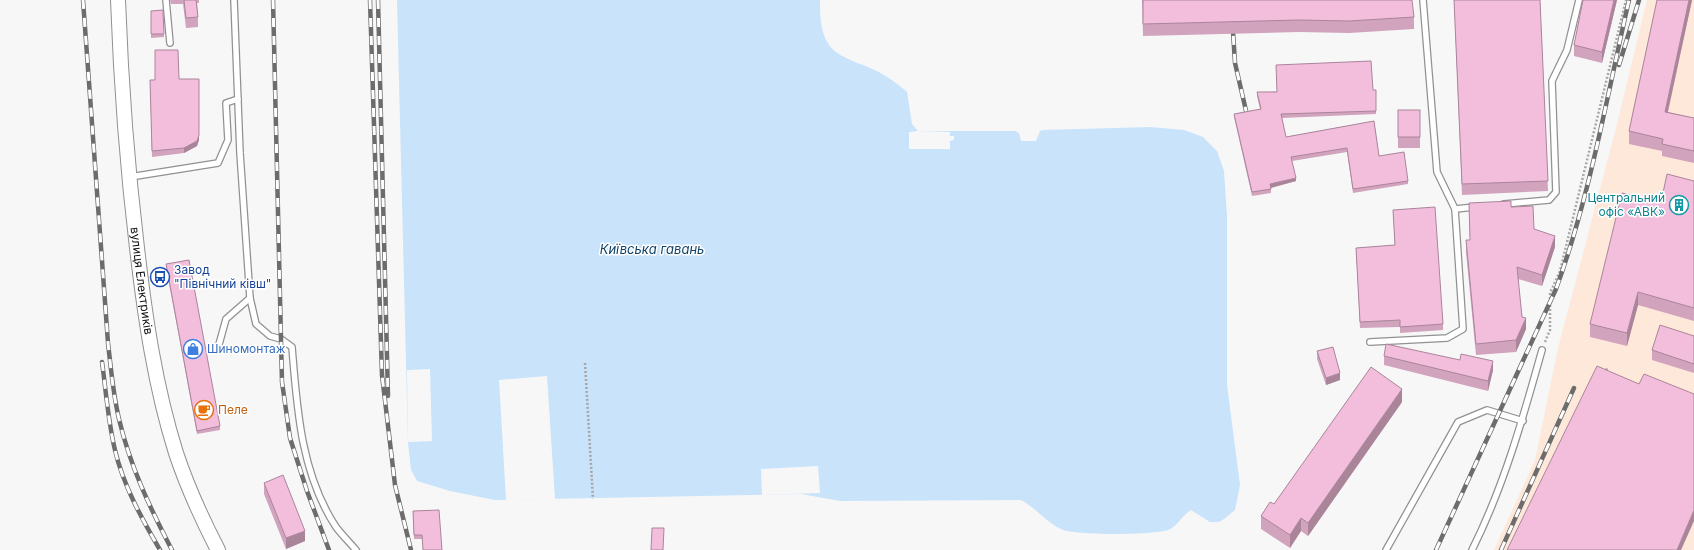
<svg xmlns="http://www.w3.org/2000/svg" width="1694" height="550" font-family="Inter,sans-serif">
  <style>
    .commercial { fill: #fee8da }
    .water { fill: #c8e3fa }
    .pier { fill: #f7f7f8 }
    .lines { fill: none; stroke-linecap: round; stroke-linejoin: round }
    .service-casing { stroke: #919193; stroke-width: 8 }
    .tertiary-casing { stroke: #919193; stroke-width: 16 }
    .path { stroke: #a6a6a7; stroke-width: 2.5; stroke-dasharray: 2 2; stroke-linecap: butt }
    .service { stroke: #fff; stroke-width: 5.5 }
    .tertiary { stroke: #fff; stroke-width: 14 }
    .rail-casing { stroke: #6c6c6c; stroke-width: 4.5 }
    .rail { stroke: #fff; stroke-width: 3; stroke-dasharray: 9; stroke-linecap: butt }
    .wall { fill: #d1a3bd }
    .shaded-wall { fill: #aa859a }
    .building { fill: #f3bedc; stroke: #aa859a }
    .labels { text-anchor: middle; stroke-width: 3; stroke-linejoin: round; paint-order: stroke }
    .culture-label { font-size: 12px; fill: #0d838f; stroke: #fff; text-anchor: end }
    .transit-label { font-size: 12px; fill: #164399; stroke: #fff; text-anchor: start }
    .street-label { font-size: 12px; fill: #0e0e0e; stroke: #fff }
    .shop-label { font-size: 12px; fill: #366cbe; stroke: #fff; text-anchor: start }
    .food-label { font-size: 12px; fill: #c56008; stroke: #fff; text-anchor: start }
    .water-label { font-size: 13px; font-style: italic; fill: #0e4267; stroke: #fff }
  </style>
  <rect width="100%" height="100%" fill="#f7f7f8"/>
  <polygon class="commercial" points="1647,0 1694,0 1694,550 1494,550 1535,460 1558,348 1616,128"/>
  <path class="water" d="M397 0H820C820 15 820 32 829 45 838 58 863 64 877 71 888 77 898 84 907 92L912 124 918 131H1015L1019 133 1021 141H1036L1040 131 1043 130 1150 127 1184 130 1203 137 1217 151 1224 171 1227 216V385L1240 485 1235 510 1224 519 1219 522H1210L1191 510C1182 515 1178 526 1168 530 1153 535 1074 536 1061 529 1046 522 1036 508 1021 500L840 501 801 494 495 500 450 491 417 481 411 470 408 442Z"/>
  <g class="pier">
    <polygon points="918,131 950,132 950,136 954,136 954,140 950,141 950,149 909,149 909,132"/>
    <polygon points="430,369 432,441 408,442 407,370"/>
    <polygon points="547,376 555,499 506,500 499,380"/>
    <polygon points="818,466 820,493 762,495 761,469"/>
  </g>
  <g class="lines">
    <defs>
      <g id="service">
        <polyline points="166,0 170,43"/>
        <polyline points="1423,0 1437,172 1455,209 1475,207"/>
        <polyline points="130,177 218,163 228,140 226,103 238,99"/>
        <polyline points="1504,204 1549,200 1556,192 1552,81 1567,50 1579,0"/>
        <path d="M250 298 256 324 270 336 281 339 292 347C297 409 301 474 336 527 342 535 350 543 356 550"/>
        <polyline points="1370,342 1447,338 1463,329 1455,209"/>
        <polyline points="218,348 226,319 250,298 240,153 234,0"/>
        <polyline points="1386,550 1458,422 1487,410 1523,421"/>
        <path d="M1472 550C1504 486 1523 418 1542 350"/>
      </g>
      <g id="tertiary">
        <path id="s1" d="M118 0C121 83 127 165 137 248 145 317 155 386 176 453 187 486 202 519 218 550"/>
      </g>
    </defs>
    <use href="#service" class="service-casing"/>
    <use href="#tertiary" class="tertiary-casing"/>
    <g class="path">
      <polyline points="1545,342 1550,330 1550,293 1560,271 1626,0"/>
      <polyline points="585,363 593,499"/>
      <polyline points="1605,374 1607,368"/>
    </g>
    <use href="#service" class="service"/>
    <use href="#tertiary" class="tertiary"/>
    <defs>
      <g id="rail">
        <path d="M83 0 108 343C111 369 113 394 119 419 130 466 150 508 172 550"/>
        <polyline points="273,0 282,382 290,438 307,491 329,550"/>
        <polyline points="370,0 382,375 395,485 411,550"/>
        <polyline points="378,0 388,396"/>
        <polyline points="1231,0 1235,63 1247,115"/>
        <polyline points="1619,65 1639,0"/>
        <path d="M102 362C106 391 108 421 115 450 123 485 142 519 160 550"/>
        <path d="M1436 550 1556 289C1590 196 1607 96 1629 0"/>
        <polyline points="1501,550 1574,388"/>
      </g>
    </defs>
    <use href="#rail" class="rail-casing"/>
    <use href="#rail" class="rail"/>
  </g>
  <g class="wall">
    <polygon points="170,0 199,0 199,3 197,3 198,17 198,27 186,28 183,4 171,4"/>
    <polygon points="1142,0 1414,17 1414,29 1349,33 1299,32 1143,36"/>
    <polygon points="1454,0 1540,0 1548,191 1462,195"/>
    <polygon points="1583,0 1617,0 1602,63 1574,56 1574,45"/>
    <polygon points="1657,0 1692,0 1668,112 1694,118 1694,163 1662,156 1662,151 1629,144 1629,131"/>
    <polygon points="163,10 164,37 151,38 151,11"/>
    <polygon points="179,79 199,79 199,140 197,146 184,153 152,157 150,80"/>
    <polygon points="1376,90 1376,114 1282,118 1286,137 1374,121 1379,156 1408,181 1408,184 1353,193 1347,152 1292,161 1296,181 1271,188 1271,193 1252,196 1234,117 1234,114 1260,109 1257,96 1257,92"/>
    <rect x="1398" y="110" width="22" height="38"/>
    <polygon points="1694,181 1694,321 1638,305 1627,346 1590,337 1590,324"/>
    <polygon points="1469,203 1511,207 1534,229 1555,247 1542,286 1518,279 1522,317 1526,329 1516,352 1476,355 1466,252 1466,240 1470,240"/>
    <polygon points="1393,210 1443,324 1443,330 1400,333 1400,327 1360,328 1356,248 1395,245"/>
    <polygon points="166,264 220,426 220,430 197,434 166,267"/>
    <polygon points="1694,336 1694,373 1652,360 1652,350"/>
    <polygon points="1317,351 1340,380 1326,385 1317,359"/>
    <polygon points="1384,356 1460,360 1493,370 1488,391 1384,365"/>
    <polygon points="1402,402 1308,536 1301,531 1290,548 1261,529 1261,516 1274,504"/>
    <polygon points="264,483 305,541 286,549 264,494"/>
    <polygon points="413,511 442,550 423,550 422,539 414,539"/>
  </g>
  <g class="shaded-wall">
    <polygon points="1614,0 1617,0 1602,63 1602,52"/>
    <polygon points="1689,0 1692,0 1665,124 1665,112"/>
    <polygon points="199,135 199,140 197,146 184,153 184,148"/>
    <polygon points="1296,178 1296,181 1270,188 1270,184"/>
    <polygon points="1555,236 1555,247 1542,286 1542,275"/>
    <polygon points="1638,292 1638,305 1627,346 1627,333"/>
    <polygon points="1526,318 1526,329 1516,352 1516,340"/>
    <polygon points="1493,361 1493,370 1488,391 1488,381"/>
    <polygon points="1340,373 1340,380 1326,385 1326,378"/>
    <polygon points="1402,389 1402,402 1308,536 1308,523"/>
    <polygon points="1694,510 1694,521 1681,550 1677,550"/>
    <polygon points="1301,518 1301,531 1290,548 1290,535"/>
    <polygon points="305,531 305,541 286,549 286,538"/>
  </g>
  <g class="building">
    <polygon points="184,0 196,0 198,17 186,18"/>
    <polygon points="1143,0 1412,0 1414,17 1349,21 1299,20 1143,24"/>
    <polygon points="1454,0 1540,0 1548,181 1462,184"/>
    <polygon points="1583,0 1614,0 1602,52 1574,45"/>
    <polygon points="1657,0 1689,0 1665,112 1694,118 1694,151 1662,144 1663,139 1629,131"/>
    <polygon points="163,10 164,34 151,34 151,11"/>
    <polygon points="155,50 178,50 179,79 199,79 199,135 197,141 184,148 152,151 150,80 155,80"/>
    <polygon points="1371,61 1373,90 1376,90 1376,111 1281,114 1286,137 1374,121 1379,156 1404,152 1408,181 1353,189 1347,148 1291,157 1296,178 1270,184 1271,189 1252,192 1234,114 1261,109 1257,92 1277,92 1276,65"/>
    <rect x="1398" y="110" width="22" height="27"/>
    <polygon points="1667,174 1694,181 1694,308 1638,292 1627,333 1590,324 1622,193 1661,202"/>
    <polygon points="1511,201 1511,207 1533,206 1534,229 1555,236 1542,275 1517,267 1522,317 1526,318 1516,340 1476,344 1466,240 1470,240 1469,203"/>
    <polygon points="1435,207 1443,324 1400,327 1400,320 1360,322 1356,248 1395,245 1393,210"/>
    <polygon points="189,260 220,426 197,431 166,264"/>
    <polygon points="1660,325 1694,336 1694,364 1652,350"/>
    <polygon points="1386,344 1460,360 1461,354 1493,361 1488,381 1384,356"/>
    <polygon points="1333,347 1340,373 1326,378 1317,351"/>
    <polygon points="1597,366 1639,384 1644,374 1694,394 1694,510 1677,550 1507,550"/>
    <polygon points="1371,367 1402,389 1308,523 1301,518 1290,535 1261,516 1270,502 1274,504"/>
    <polygon points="283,475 305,531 286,538 264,483"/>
    <polygon points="439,510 442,550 423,550 422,535 414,535 413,511"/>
    <polygon points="652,528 664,528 663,550 651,550"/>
  </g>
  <defs>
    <symbol id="building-ring" viewBox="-11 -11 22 22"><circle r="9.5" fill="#fff" stroke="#0f9aa8" stroke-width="1.5"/><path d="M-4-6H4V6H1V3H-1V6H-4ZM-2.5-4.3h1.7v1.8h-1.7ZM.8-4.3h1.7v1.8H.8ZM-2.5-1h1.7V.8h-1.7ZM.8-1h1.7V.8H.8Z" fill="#0f9aa8"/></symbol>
    <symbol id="bus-ring" viewBox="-11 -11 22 22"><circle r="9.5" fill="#fff" stroke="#1a4fb4" stroke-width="1.5"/><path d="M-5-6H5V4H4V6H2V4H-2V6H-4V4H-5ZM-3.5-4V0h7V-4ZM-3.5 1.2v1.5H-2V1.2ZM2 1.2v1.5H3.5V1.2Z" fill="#1a4fb4"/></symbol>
    <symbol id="shop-ring" viewBox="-11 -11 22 22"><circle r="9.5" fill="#fff" stroke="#3f7fe0" stroke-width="1.5"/><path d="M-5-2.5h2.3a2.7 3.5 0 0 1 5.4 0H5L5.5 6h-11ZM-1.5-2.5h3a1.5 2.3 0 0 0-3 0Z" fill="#3f7fe0"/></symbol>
    <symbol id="cafe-ring" viewBox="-11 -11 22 22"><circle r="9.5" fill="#fff" stroke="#e8710a" stroke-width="1.5"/><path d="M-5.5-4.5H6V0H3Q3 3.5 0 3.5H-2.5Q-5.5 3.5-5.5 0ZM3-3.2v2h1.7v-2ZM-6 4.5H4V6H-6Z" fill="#e8710a"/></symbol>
  </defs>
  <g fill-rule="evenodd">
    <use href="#building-ring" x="1668" y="194" width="22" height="22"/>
    <use href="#bus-ring" x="149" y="266" width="22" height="22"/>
    <use href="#shop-ring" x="182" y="338" width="22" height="22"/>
    <use href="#cafe-ring" x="193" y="399" width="22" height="22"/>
  </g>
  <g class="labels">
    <g class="culture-label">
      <text x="1665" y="202">Центральний<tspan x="1665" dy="14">офіс «АВК»</tspan></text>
    </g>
    <g class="transit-label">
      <text x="174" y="274">Завод<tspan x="174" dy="14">"Північний кiвш"</tspan></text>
    </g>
    <g class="street-label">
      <text dy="4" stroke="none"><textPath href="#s1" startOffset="282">вулиця Електриків</textPath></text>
    </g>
    <g class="shop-label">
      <text x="207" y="353">Шиномонтаж</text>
    </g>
    <g class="food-label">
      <text x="218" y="414">Пеле</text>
    </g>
    <g class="water-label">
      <text x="652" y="254">Київська гавань</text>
    </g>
  </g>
</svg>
